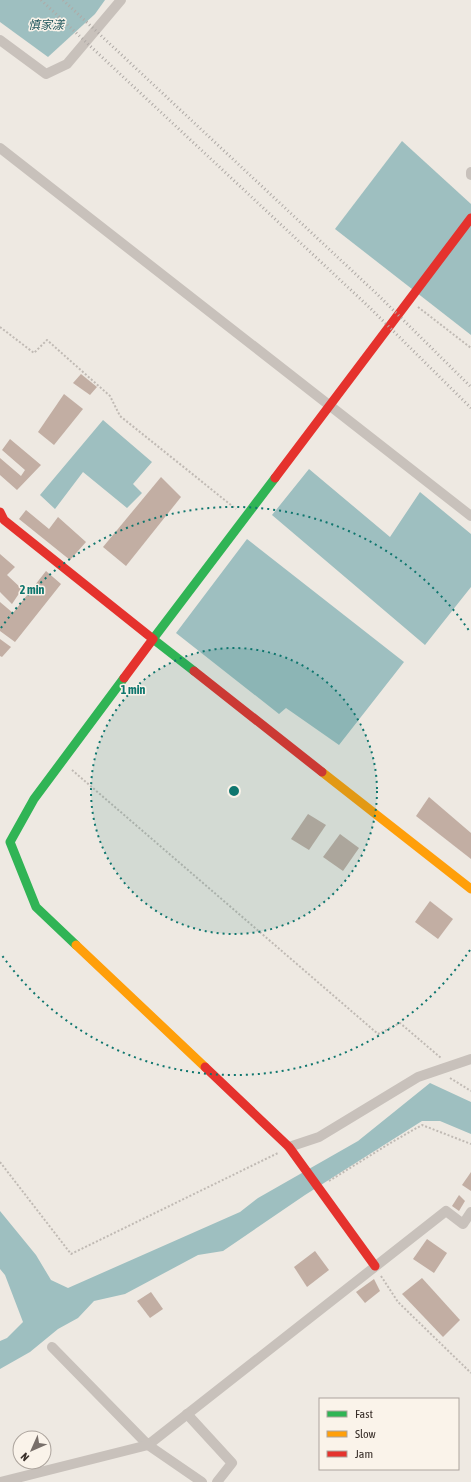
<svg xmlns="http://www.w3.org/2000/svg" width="471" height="1482" font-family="'Asap Condensed','Noto Sans SC',sans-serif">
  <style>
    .water { fill: #9ebfc0 }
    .building { fill: #c2aea3 }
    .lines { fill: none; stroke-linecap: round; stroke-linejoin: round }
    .path { stroke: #c0bab4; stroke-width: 2; stroke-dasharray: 2 2; stroke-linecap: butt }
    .street { stroke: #c8c1bb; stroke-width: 10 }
    .fast { stroke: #30b455; stroke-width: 9 }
    .slow { stroke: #ff9f0a; stroke-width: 9 }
    .jam { stroke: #e5322d; stroke-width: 9 }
    .rail { stroke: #afaaa6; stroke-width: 3; stroke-dasharray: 1 3; stroke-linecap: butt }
    .ring { fill: none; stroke: #0f766e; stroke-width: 2; stroke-dasharray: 2 4 }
    .labels { text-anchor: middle; stroke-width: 3; stroke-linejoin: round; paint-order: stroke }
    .water-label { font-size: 12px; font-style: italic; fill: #1d555b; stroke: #faf3ea }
    .centre { fill: #0f766e; stroke: #faf3ea; stroke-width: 2 }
    .ring-label { font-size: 12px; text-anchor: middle; font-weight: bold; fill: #0f766e; stroke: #faf3ea; stroke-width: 3; stroke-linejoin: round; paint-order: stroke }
  </style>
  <rect width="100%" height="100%" fill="#eee9e2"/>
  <g class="water">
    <polygon points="0,0 105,0 95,14 48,57 0,22"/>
    <polygon points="402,141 471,204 471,335 335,229"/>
    <polygon points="103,420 152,462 133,484 142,493 127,508 83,472 55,509 40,495"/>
    <polygon points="309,469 390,537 420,492 471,534 471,587 425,645 272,515"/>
    <polygon points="247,539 404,662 339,745 286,708 279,714 176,633"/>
    <polygon points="430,1083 471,1102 471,1134 440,1121 422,1121 305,1195 223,1251 198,1255 125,1294 94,1301 78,1318 58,1329 30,1352 0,1369 0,1341 7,1338 23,1322 5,1275 0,1269 0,1211 36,1255 51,1280 68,1288 240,1212 258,1198 358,1141"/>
  </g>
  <g class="building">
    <polygon points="81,374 97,387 90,395 73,383"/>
    <polygon points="64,394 83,409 54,445 38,432"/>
    <polygon points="10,439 41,465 17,490 0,475 0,458 21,476 25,470 2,450"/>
    <polygon points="161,477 181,497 126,566 103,547"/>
    <polygon points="26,510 49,529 58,517 86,542 70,560 19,519"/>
    <polygon points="0,554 15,567 7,575 22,589 12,604 0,592"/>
    <polygon points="46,571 61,584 15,642 0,631 0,602 13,613"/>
    <polygon points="0,639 11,647 2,657 0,656"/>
    <polygon points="429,797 471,833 471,859 416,816"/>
    <polygon points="308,814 326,825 309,850 291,839"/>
    <polygon points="340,834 359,848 343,871 323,857"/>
    <polygon points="430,901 453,919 438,939 415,922"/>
    <polygon points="471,1172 471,1191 462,1185"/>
    <polygon points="459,1195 465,1201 459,1211 452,1206"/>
    <polygon points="427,1239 447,1253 434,1273 413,1259"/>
    <polygon points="315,1251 329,1270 307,1287 294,1267"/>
    <polygon points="422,1278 460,1320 443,1337 402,1294"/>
    <polygon points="374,1279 380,1291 365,1303 356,1292"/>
    <polygon points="151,1292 163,1309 150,1318 137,1301"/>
  </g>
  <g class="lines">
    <g class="path">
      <polyline points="418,307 471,348"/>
      <polyline points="0,327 34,353 47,340 110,396 120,416 236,509"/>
      <polyline points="72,770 378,1034 400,1023 441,1058"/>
      <polyline points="450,1078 471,1091"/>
      <polyline points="0,1162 71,1254 278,1153"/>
      <polyline points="329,1181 392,1142 422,1125 471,1144"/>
      <polyline points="381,1276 398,1302 471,1373"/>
    </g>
    <g class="street">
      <polyline points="0,40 46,74 67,64 121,0"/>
      <polyline points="0,148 471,516"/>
      <polyline points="471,172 471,175"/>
      <polyline points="289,1147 319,1137 418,1077 471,1059"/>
      <polyline points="52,1347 148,1445 446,1211 463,1224 471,1212"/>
      <polyline points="187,1414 232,1463 217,1482"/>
      <polyline points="1,1482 148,1445 202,1482"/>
    </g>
    <g class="fast">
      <polyline points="194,671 153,639 275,478"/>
      <polyline points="76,945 36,907 10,842 34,799 124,678"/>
    </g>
    <g class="slow">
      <polyline points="322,772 471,889"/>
      <polyline points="76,945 205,1067"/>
    </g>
    <g class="jam">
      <polyline points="275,478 471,218"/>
      <polyline points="0,512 4,520 153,639 124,678"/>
      <polyline points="194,671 322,772"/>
      <polyline points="205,1067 289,1147 375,1266"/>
    </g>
    <g class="rail">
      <polyline points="41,0 368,306 471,408"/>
      <polyline points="63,0 378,295 471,387"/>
    </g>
  </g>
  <circle cx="234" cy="791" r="143" fill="#0f766e" fill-opacity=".12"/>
  <g class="ring">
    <circle cx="234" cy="791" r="143"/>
    <path d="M470 950A285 285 0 0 1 1 954M1 628A285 285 0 0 1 470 632"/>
  </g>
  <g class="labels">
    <g class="water-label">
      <text x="46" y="29">慎家漾</text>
    </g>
  </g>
  <circle cx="234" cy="791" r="6" class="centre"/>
  <g class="ring-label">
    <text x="32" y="594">2 min</text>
    <text x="133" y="694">1 min</text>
  </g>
  <rect x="319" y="1398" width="140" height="72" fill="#faf3ea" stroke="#aca49d"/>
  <rect x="327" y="1411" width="20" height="6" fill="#30b455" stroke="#aca49d"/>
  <text x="355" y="1418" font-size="12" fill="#382e29">Fast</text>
  <rect x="327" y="1431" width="20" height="6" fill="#ff9f0a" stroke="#aca49d"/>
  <text x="355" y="1438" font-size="12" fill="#382e29">Slow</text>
  <rect x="327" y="1451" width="20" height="6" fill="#e5322d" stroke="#aca49d"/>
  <text x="355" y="1458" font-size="12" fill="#382e29">Jam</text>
  <g transform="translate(32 1450) rotate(225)"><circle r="19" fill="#faf3ea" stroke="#aca49d"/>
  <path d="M0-3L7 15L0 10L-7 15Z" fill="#786f6a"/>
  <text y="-6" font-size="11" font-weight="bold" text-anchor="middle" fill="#382e29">N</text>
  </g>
</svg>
